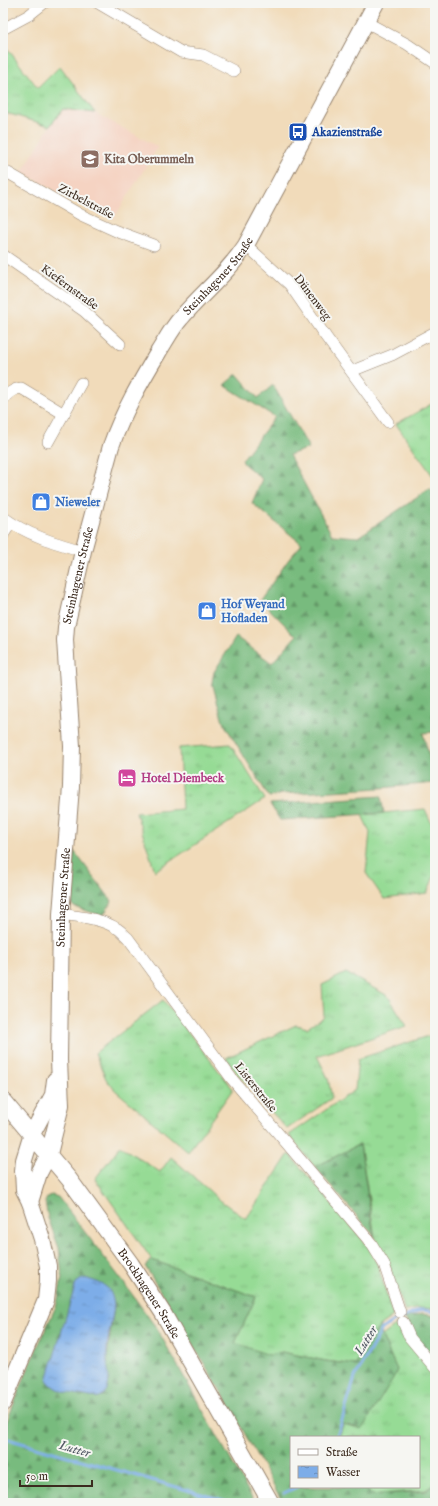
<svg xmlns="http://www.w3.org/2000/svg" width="438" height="1506" font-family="'IM FELL English',serif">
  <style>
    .built { fill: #f5d3c2 }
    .grass { fill: url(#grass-tufts); stroke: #68825a }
    .forest { fill: url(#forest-firs); stroke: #5a724e; fill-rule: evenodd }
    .water { fill: url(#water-ripples); stroke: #5c6c83 }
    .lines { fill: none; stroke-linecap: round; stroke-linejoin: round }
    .stream { stroke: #7dade8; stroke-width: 3 }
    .minor-casing { stroke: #96826c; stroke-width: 12 }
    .secondary-casing { stroke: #96826c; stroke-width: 18 }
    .minor { stroke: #fff; stroke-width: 11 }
    .secondary { stroke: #fff; stroke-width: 16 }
    .labels { text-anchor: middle; stroke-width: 4; stroke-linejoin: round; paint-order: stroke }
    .transit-label { font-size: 12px; font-weight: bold; fill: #164399; stroke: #f6f6f2; text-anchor: start }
    .education-label { font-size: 12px; font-weight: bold; fill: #785e54; stroke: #f6f6f2; text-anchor: start }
    .street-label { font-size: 12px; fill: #3b2a1e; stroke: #f6f6f2 }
    .shop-label { font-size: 12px; font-weight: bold; fill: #366cbe; stroke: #f6f6f2; text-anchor: start }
    .hotel-label { font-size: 12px; font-weight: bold; fill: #b23c85; stroke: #f6f6f2; text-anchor: start }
    .water-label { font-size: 13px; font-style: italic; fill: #525865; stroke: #f6f6f2 }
  </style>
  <defs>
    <pattern id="grass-tufts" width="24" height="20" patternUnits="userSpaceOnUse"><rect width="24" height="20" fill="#96db95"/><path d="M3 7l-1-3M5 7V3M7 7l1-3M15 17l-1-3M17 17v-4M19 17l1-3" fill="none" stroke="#82bc80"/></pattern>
    <pattern id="forest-firs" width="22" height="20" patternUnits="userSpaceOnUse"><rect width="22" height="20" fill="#78bb7e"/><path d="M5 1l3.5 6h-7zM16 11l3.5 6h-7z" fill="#649867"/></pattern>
    <pattern id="water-ripples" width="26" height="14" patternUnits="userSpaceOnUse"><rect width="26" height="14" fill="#7dade8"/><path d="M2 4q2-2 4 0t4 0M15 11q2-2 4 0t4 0" fill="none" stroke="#688dbb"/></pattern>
  </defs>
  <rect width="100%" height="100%" fill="#f6f6f2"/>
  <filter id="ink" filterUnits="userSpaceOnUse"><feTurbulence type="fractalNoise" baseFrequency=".025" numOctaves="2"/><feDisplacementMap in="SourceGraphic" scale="8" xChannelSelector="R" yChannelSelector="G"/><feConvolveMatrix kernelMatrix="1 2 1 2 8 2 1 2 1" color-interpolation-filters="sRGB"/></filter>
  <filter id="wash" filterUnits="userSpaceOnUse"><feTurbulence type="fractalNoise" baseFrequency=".012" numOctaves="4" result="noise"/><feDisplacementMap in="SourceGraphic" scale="16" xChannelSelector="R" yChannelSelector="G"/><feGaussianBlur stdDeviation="0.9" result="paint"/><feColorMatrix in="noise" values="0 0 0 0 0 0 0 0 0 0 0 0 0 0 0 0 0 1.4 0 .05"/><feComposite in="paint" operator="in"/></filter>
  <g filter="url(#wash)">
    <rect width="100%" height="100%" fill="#f1dbba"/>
    <polygon class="built" points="63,109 95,113 158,147 114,218 97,214 22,172 50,126"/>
    <g class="grass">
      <polygon points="3,43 38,88 60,66 95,113 63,109 50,126 3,112"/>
      <polygon points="435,402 435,479 396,424"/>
      <polygon points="230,744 265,799 155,871 136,813 182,809 179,748"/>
      <polygon points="425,809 435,831 435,874 427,893 384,899 366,873 370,832 362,815"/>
      <polygon points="346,973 388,996 407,1026 317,1056 328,1078 332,1098 287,1129 236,1072 226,1058 296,1025 307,1028 324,1017 322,985"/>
      <polygon points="163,1000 233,1089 188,1152 115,1090 106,1079 95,1053"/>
      <polygon points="435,1034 435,1309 420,1308 405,1311 388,1262 375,1237 360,1144 315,1167 289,1135 355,1090 358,1059"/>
      <polygon points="120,1146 160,1172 171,1157 221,1201 246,1219 289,1154 368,1246 378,1266 393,1316 380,1325 355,1365 326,1361 282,1352 269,1356 235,1343 256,1297 152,1260 95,1179"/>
      <polygon points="398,1324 426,1364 435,1375 435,1483 426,1490 371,1495 364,1487 419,1487 419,1437 339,1437 343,1424 397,1370 382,1336"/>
    </g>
    <g class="forest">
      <polygon points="237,374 258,398 273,385 309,448 289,455 332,535 358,537 430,489 435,496 435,732 423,733 435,779 435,783 380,788 282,794 269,797 223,722 212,682 214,672 236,637 272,663 296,636 260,600 289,559 302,544 252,503 262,479 244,464 242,460 275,417 224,385"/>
      <polygon points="381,796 384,813 280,820 270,804"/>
      <polygon points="74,851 112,901 103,916 74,907 71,904 69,898"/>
      <polygon points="360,1144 374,1237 375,1237 315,1167"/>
      <path d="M52 1195 58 1197 124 1283 157 1329 255 1503H3V1431L32 1359 57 1304 62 1277 59 1248 48 1218 45 1202 48 1196ZM85 1278 114 1306 107 1358 108 1375Z"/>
      <polygon points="152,1260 256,1297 235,1343 269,1355 282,1352 326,1361 355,1365 380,1325 382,1336 397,1370 395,1375 362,1429 343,1424 339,1437 291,1437 291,1487 364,1487 372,1495 426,1491 435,1483 435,1503 283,1503 225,1398 145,1266"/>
      <polygon points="422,1314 435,1316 435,1363 414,1337 405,1318"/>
    </g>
    <path class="water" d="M85 1278C103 1284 112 1285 114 1306 112 1323 106 1342 107 1359 107 1369 113 1386 103 1395 97 1400 87 1396 80 1395 66 1392 56 1392 47 1380L76 1283 80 1280Z"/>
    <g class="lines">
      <g class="stream">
        <polyline points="337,1437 355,1377 382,1329 393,1321 422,1310 435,1312"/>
        <polyline points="4,1438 233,1503"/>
        <polyline points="284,1493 297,1487"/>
      </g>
    </g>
  </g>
  <g filter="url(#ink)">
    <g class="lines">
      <defs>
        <g id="minor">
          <polyline points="98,3 181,52 203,55 234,71"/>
          <polyline points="366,22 407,44 435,63"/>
          <polyline points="3,29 29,15 44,3"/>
          <polyline points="3,170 81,215 116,231 154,245"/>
          <polyline points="246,245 290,285 326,337 388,422"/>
          <polyline points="3,255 84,311 120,344"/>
          <polyline points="352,371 392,355 435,332"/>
          <path d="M3 399C9 393 13 389 21 388L64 414"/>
          <polyline points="48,442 81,383"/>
          <path d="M3 517C27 535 55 543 83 551"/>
          <polyline points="3,535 11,523"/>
          <path d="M61 914C79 917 100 918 116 928 121 930 124 935 128 938L232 1079 371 1243 384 1264 400 1312"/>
          <polyline points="403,1322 410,1338 435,1368"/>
        </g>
        <g id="secondary">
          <path id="s1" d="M3 1101 69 1179 131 1264 163 1313 271 1503"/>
          <path id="s2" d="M30 1202 39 1173 49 1154 61 1105 59 1060 61 914 71 787 72 746 65 640 66 627 83 551 111 446C123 412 141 381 159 351 166 340 172 328 181 318 202 293 228 273 246 245L376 3"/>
          <polyline points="3,1403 46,1300 48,1281 48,1266 42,1239 30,1202 24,1190 23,1171 24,1160 32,1134 53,1095 55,1080"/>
        </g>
      </defs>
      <use href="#minor" class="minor-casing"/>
      <use href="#secondary" class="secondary-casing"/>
      <use href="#minor" class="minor"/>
      <use href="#secondary" class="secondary"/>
    </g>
  </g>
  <defs>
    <symbol id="bus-square" viewBox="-11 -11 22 22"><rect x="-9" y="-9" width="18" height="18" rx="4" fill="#1a4fb4" stroke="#f6f6f2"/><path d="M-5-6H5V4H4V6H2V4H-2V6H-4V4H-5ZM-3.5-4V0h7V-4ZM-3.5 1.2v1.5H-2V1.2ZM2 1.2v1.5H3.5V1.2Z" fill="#fff"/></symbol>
    <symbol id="school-square" viewBox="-11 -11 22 22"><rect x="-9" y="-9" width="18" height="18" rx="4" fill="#8d6e63" stroke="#f6f6f2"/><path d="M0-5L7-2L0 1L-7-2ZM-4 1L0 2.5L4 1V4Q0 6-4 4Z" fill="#fff"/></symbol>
    <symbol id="shop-square" viewBox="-11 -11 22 22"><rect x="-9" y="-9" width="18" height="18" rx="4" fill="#3f7fe0" stroke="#f6f6f2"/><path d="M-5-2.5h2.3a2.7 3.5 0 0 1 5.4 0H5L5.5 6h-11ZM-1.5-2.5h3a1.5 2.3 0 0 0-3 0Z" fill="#fff"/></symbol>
    <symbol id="hotel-square" viewBox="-11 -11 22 22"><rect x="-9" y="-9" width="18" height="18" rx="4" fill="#d1479c" stroke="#f6f6f2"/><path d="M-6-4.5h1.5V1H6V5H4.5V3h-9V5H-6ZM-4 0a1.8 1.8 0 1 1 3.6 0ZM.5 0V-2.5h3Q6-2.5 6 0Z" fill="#fff"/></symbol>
  </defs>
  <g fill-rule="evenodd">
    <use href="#bus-square" x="287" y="121" width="22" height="22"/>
    <use href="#school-square" x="79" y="148" width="22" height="22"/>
    <use href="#shop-square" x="30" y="491" width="22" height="22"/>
    <use href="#shop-square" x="196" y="600" width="22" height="22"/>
    <use href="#hotel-square" x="116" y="767" width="22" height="22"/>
  </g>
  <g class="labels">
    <g class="transit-label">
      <text x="312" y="136">Akazienstraße</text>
    </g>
    <g class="education-label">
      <text x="104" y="163">Kita Oberummeln</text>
    </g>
    <g class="street-label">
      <text transform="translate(86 201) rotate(28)" y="4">Zirbelstraße</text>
      <text dy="4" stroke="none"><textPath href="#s2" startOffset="970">Steinhagener Straße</textPath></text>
      <text transform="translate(70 287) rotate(36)" y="4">Kiefernstraße</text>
      <text transform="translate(313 297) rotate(53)" y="4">Dünenweg</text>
      <text dy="4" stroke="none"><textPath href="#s2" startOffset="634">Steinhagener Straße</textPath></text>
      <text dy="4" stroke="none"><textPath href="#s2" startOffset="310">Steinhagener Straße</textPath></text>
      <text transform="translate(256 1087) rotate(51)" y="4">Listerstraße</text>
      <text dy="4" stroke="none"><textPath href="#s1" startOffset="242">Brockhagener Straße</textPath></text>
    </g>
    <g class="shop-label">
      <text x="55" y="506">Nieweler</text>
      <text x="221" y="608">Hof Weyand<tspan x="221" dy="14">Hofladen</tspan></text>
    </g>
    <g class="hotel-label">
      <text x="141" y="782">Hotel Diembeck</text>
    </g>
    <g class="water-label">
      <text transform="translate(365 1340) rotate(-58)" y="5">Lutter</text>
      <text transform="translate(75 1448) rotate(16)" y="5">Lutter</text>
    </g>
  </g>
  <rect width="438" height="1506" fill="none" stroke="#f6f6f2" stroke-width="16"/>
  <rect x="290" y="1436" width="130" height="52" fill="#f6f6f2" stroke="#aba49d"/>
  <rect x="298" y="1449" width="20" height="6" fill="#ffffff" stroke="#aba49d"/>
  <text x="326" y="1456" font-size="12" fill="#3b2a1e">Straße</text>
  <rect x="298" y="1466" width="20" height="12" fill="url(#water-ripples)" stroke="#aba49d"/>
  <text x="326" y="1476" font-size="12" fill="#3b2a1e">Wasser</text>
  <path d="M20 1480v6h72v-6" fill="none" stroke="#3b2a1e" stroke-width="2"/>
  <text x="26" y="1480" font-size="12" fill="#3b2a1e" stroke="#f6f6f2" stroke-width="3" paint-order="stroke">50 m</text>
</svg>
